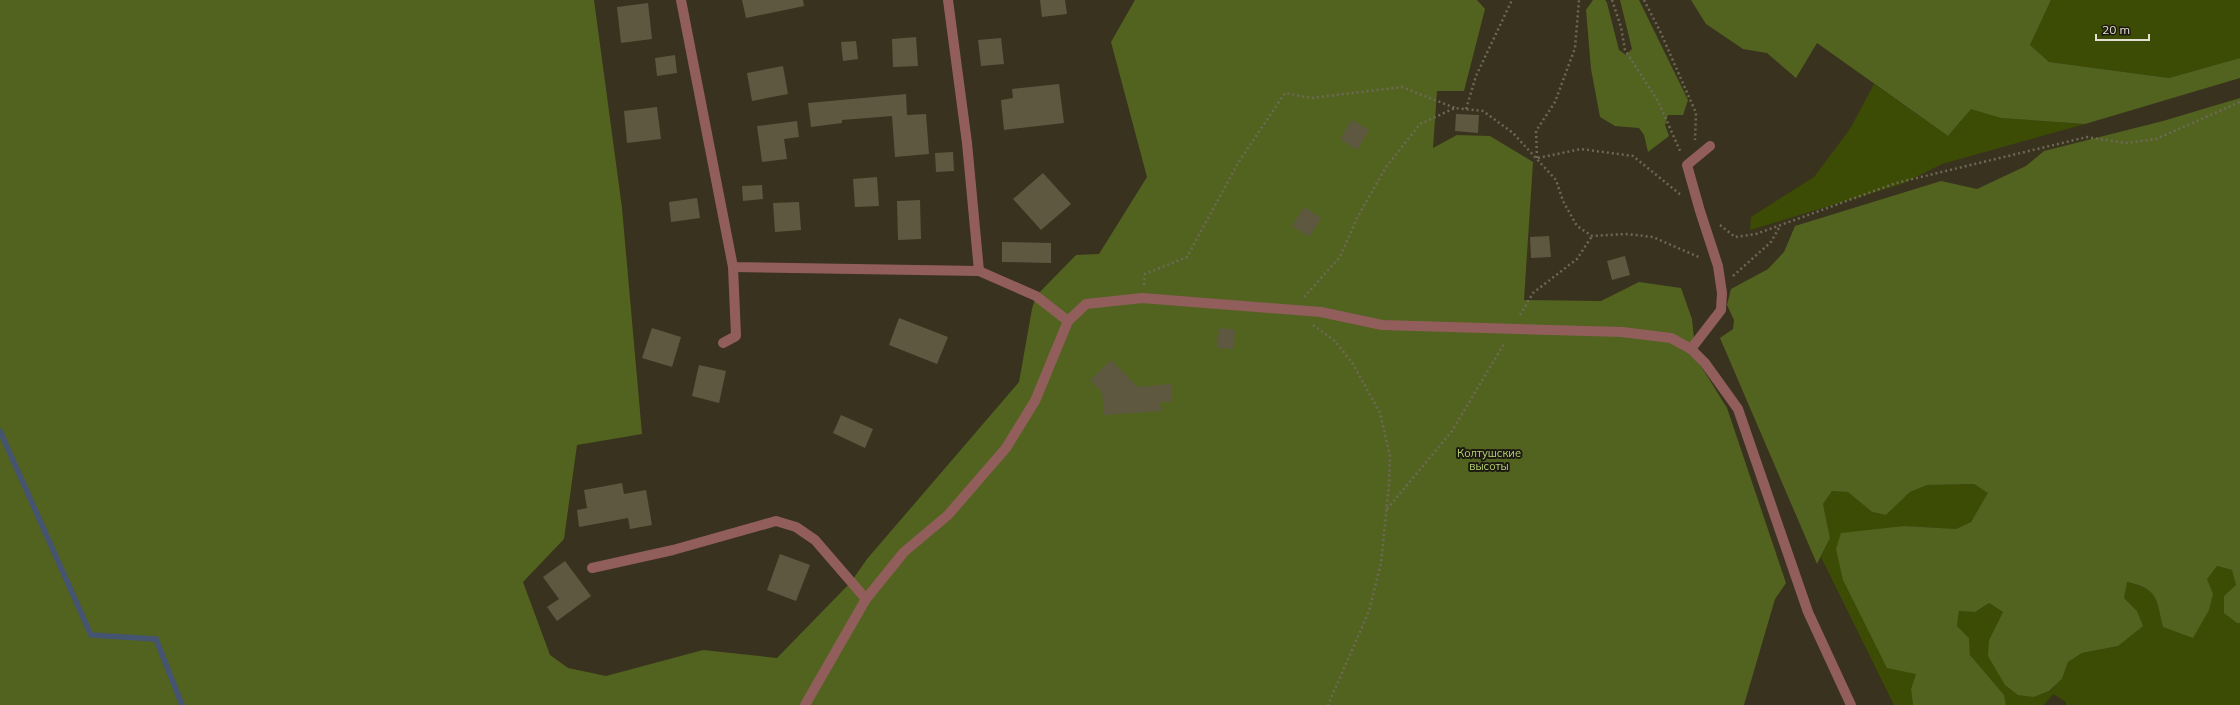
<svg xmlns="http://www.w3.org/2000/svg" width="2240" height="705" font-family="Mulish,sans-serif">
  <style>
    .green { fill: #3d4c05 }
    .forest { fill: #526320 }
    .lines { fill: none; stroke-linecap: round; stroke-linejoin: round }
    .stream { stroke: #445471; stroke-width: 5.5 }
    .building { fill: #5e5841 }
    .path { stroke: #6e6856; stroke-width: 2.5; stroke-dasharray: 2 3; stroke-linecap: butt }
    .minor { stroke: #925e5c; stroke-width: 10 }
    .labels { text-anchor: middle; stroke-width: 4; stroke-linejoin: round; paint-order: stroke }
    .park-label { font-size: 11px; fill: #b8d274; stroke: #1d1a11 }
  </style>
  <rect width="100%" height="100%" fill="#39321e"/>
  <g class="green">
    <polygon points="2051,0 2240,0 2240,58 2169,78 2049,62 2030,45"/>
    <polygon points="1878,62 2001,118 2085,124 1942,164 1902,184 1750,230 1751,217 1814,177 1850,129 1874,84 1948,136 1961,121"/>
    <polygon points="1974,484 1989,493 1971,522 1956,529 1905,526 1916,674 1911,689 1913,705 1894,705 1821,557 1830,538 1823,504 1832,491 1848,492 1872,512 1886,515 1910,492 1927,485"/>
    <path d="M2216 566 2232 570 2236 585 2237 623H2240V705H2066V702L2053 694 2044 705H2006L2004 695 1970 655 1969 638 1957 626 1959 611 1975 612 1989 603 2003 612 1989 640 2034 697 2050 691 2062 679 2068 662 2082 653 2118 646 2137 611 2124 598 2126 582C2159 589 2156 598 2163 627Z"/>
  </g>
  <g class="forest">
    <polygon points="0,0 594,0 622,208 642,434 577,445 564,539 523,582 550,655 568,668 606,676 703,650 777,658 851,582 867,559 1019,382 1032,309 1036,296 1076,255 1099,254 1147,177 1111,42 1135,0 1477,0 1485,9 1464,91 1437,91 1433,148 1457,135 1490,136 1533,162 1524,300 1601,301 1639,282 1681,288 1692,319 1696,358 1727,408 1786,583 1775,599 1744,705 0,705"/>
    <polygon points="1593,0 1605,0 1607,3 1619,50 1626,55 1632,49 1620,0 1639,0 1688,100 1683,115 1668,115 1665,125 1669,136 1648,152 1644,135 1639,128 1615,126 1600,117 1591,69 1586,10"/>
    <polygon points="1691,0 2051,0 2030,45 2049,62 2169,78 2240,58 2240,78 2085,124 2001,118 1971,109 1948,136 1817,43 1796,78 1767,53 1743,49 1706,24"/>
    <path d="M2240 98V623H2237L2224 613V596L2236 585 2232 570 2217 566 2207 579 2213 594 2209 610 2193 638 2163 627C2156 599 2159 589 2127 582L2124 598 2137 611 2143 626 2118 646 2082 653 2068 662 2062 679 2049 691 2034 697 2018 695 2005 685 1988 656 1989 640 2003 612 1989 603 1975 612 1959 611 1957 626 1969 638 1970 655 2004 695 2006 705H1913L1911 689 1916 674 1887 668 1843 580 1836 549 1841 533 1905 526 1956 529 1971 522 1988 493 1974 484 1927 485 1910 492 1886 515 1872 512 1848 492 1832 491 1823 504 1830 538 1817 564 1720 338 1733 329 1734 320 1727 305 1731 289 1768 269 1784 252 1795 226 1941 181 1977 189 2026 166 2044 151 2163 121Z"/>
  </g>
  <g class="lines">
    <polyline class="stream" points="0,431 91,635 156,639 182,705"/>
  </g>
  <g class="building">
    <polygon points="742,0 803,0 804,6 746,18"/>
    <polygon points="1040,0 1065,0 1067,14 1042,17"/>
    <polygon points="648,3 652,39 621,43 617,7"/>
    <polygon points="916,37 918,66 893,67 892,39"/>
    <polygon points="1001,38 1004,64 981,66 978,40"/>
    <polygon points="856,41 858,59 843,61 841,42"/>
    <polygon points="675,55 677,73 657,76 655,58"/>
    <polygon points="783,66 788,94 752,101 747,73"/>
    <polygon points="1059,84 1064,123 1004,130 1001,100 1013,98 1012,89"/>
    <polygon points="906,94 907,115 926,114 929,154 895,157 892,116 842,120 842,123 811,127 808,103"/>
    <polygon points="657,107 661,139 627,143 624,111"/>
    <polygon points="1456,114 1479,115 1478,133 1455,131"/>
    <polygon points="1352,120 1369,130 1357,150 1340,139"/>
    <polygon points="797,121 799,137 784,139 787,159 762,162 757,126"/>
    <polygon points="953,152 954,171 936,172 935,153"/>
    <polygon points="1043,173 1071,204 1041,230 1013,199"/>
    <polygon points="877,177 879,206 855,207 853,179"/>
    <polygon points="762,185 763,199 743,201 742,186"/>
    <polygon points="697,198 700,218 671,222 669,202"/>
    <polygon points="920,200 921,239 898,240 897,201"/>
    <polygon points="799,202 801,230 775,232 773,203"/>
    <polygon points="1304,207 1321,218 1309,237 1292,226"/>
    <polygon points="1549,236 1551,257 1531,258 1530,237"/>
    <polygon points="1002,242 1051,243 1051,263 1002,262"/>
    <polygon points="1625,256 1630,275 1612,280 1607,261"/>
    <polygon points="899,318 948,337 937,364 889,345"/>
    <polygon points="652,328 681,337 672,367 642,358"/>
    <polygon points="1219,328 1235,330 1234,349 1217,348"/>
    <polygon points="1111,360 1138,387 1171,384 1172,402 1160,402 1161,411 1104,415 1102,392 1090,380"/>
    <polygon points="699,365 726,371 719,403 692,396"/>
    <polygon points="841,415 873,429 865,448 833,433"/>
    <polygon points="622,483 624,494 646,490 652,525 630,529 628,518 579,527 577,510 587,508 584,490"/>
    <polygon points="780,554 810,565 796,601 767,590"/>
    <polygon points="565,561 591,596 557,621 547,607 559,599 543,577"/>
  </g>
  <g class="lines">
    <g class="path">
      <polyline points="1612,0 1621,27 1625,50 1658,101 1681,153"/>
      <polyline points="1644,0 1660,31 1696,113 1695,140"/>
      <polyline points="1466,109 1476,76 1512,0"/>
      <polyline points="1537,158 1536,131 1555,102 1575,48 1579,0"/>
      <polyline points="1538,158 1581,149 1633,156 1681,195"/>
      <polyline points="1720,225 1735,237 1756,234 1896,183 2087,137 2126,143 2156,139 2240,102"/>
      <polyline points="1733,276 1771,242 1780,226"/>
      <polyline points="1144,285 1145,274 1187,257 1238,163 1285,93 1311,98 1402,87 1455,108"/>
      <polyline points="1304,297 1340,257 1357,218 1386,167 1420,124 1455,108 1483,111 1513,133 1556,180 1563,201 1577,226 1592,236 1626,234 1653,237 1701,258"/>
      <polyline points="1520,315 1533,293 1577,259 1592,236"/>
      <polyline points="1313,325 1335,341 1353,364 1380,413 1390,456 1389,485 1381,563 1369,611 1328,705"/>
      <polyline points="1387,509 1452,431 1505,342"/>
    </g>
    <g class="minor">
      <polyline points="681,0 733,267 979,271 1036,296 1068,321"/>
      <polyline points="948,0 967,143 979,271"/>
      <polyline points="723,343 736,336 733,267"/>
      <polyline points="1691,349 1721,310 1722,293 1718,266 1700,211 1687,165 1710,146"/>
      <polyline points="592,568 673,550 776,521 796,527 815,540 866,599"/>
      <polyline points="805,705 866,599 904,552 948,515 1006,448 1035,401 1068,321 1086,304 1142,298 1321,312 1382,325 1622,332 1671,338 1691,349 1705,363 1738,409 1808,612 1851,705"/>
    </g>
  </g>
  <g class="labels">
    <g class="park-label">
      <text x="1489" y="457">Колтушские<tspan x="1489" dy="13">высоты</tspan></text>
    </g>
  </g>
  <path d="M2096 34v6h53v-6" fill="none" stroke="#e3dfd2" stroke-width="2"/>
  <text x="2102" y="34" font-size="12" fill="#e3dfd2" stroke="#1d1a11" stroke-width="3" paint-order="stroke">20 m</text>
</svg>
